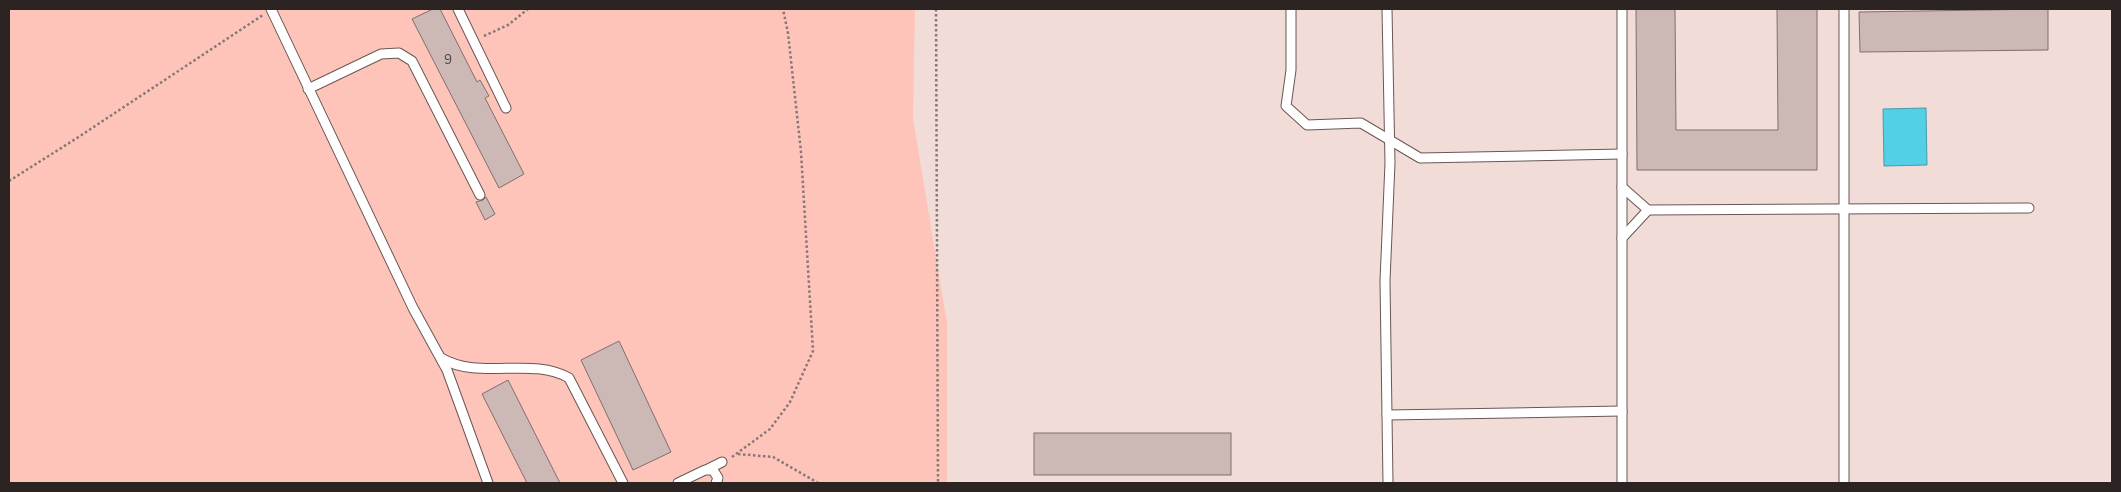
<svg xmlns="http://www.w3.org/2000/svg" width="2121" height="492" font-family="'Zilla Slab',serif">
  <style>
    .green { fill: #fec4ba }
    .water { fill: #53d0e6; stroke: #479cac }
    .building { fill: #ccb8b4; stroke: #816f6b }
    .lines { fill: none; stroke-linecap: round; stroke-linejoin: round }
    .lane-casing { stroke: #695754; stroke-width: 11 }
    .path { stroke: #867876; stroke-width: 2.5; stroke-dasharray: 2.5 2.5; stroke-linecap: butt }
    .lane { stroke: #fff; stroke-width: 9 }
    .labels { text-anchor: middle; stroke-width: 4.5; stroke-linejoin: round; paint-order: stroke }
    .number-label { font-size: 15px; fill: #544947 }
  </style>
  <rect width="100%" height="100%" fill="#f1dcd8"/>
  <polygon class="green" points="9,9 915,9 913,119 947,323 947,483 9,483"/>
  <polygon class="water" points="1926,108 1927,165 1884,166 1883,109"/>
  <g class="building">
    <polygon points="433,9 440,9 477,82 480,80 489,96 485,98 524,174 499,188 412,19"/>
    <polygon points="1636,9 1675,9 1676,130 1778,130 1777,9 1817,9 1817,170 1637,170"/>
    <polygon points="2048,9 2048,50 1860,52 1859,12"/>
    <polygon points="486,197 495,214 485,220 476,202 483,200"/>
    <polygon points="619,341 671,452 633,470 581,360"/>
    <polygon points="508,380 560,483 527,483 482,394"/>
    <rect x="1034" y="433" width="197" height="42"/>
  </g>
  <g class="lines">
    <defs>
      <g id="lane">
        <polyline points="271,9 413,308 447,370 488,483"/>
        <polyline points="458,9 506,108"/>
        <polyline points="1291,9 1291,70 1286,106 1307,125 1361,123 1420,158 1622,154"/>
        <polyline points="1387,9 1390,163 1385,281 1388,483"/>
        <polyline points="308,89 381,54 399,53 412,61 480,195"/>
        <polyline points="1622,187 1648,210 2029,208"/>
        <polyline points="1622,238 1648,210"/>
        <path d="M441 358C480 381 531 356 569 378L623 483"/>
        <polyline points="1387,415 1622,411"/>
        <polyline points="708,469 722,462"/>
        <polyline points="678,483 705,470 713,470 718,478 716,483"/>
        <polyline points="1622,483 1622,9"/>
        <polyline points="1844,483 1844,9"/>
      </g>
    </defs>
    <use href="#lane" class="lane-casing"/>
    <g class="path">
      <polyline points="936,9 938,483"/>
      <polyline points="484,36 508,25 528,9"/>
      <polyline points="9,181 77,138 263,15"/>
      <polyline points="738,454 773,457 818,483"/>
      <polyline points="732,457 770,429 790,402 813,351 801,152 788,33 783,9"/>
    </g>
    <use href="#lane" class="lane"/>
  </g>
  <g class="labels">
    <g class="number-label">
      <text x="448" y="62">9</text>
    </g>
  </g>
  <rect width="2121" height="492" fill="none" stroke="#2c2423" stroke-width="20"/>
</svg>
